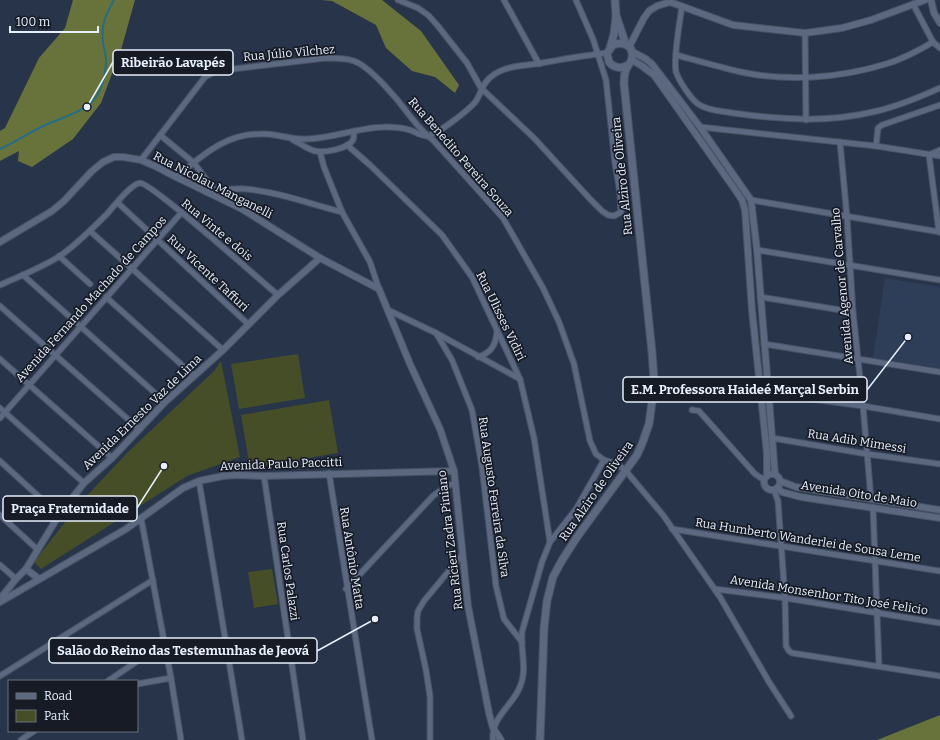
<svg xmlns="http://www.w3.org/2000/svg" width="940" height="740" font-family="Bitter,serif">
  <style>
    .built { fill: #2f3e58 }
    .green { fill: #454e27 }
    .forest { fill: #67733b }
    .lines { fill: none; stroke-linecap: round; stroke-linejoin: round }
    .stream { stroke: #256d87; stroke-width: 2 }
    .minor-casing { stroke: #485265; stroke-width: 7 }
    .tertiary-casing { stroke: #485265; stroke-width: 8 }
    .secondary-casing { stroke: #485265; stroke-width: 9 }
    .minor { stroke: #5b6880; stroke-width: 5 }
    .tertiary { stroke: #5b6880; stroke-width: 6 }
    .secondary { stroke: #5b6880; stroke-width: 7 }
    .labels { text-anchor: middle; stroke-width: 3.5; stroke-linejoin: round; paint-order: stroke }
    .street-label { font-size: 12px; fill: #e7effd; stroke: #161b25 }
    .leader { fill: none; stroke: #e7effd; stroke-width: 1.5 }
    .callout-dot { fill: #e7effd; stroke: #161b25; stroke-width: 1.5 }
    .callout { fill: #161b25; stroke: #e7effd; stroke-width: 1.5 }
    .callout-label { font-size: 13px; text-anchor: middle; font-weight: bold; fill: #e7effd }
  </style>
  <rect width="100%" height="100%" fill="#283449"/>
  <polygon class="built" points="885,278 940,287 940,368 873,358"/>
  <g class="green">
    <polygon points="298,354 305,398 239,409 231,364"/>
    <polygon points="221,361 240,457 187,476 41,569 34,562 80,503 128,452 214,371"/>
    <polygon points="329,400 338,453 250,468 241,415"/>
    <polygon points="272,569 278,604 254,608 248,572"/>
  </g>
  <g class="forest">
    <polygon points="73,0 135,0 121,50 101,103 73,139 32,167 18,161 19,151 0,161 0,131 5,128 39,58 65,28"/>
    <polygon points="321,0 382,0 421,31 459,85 455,93 435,77 412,71 386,48 376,25 332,1"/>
    <polygon points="940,715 940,740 877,740"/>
  </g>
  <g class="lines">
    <path class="stream" d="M0 149C14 143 27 134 41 127 77 110 104 111 106 61 106 55 104 49 103 43 101 24 105 16 114 0"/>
    <defs>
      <g id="minor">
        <polyline points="398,0 418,8 428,15 438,26 467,63 481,88 534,138 590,199 602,211 608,215 614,216 621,212 620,193 615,163 606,80 593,39 576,0"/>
        <polyline points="504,0 539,64"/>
        <polyline points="913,4 933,42 940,48"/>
        <path d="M682 6C680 21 673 58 676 72 679 81 691 99 698 104 708 111 722 111 733 113 782 120 829 123 877 111 899 106 920 97 940 88"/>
        <polyline points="805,33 806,120"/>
        <path d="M676 55C698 61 719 67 741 72 788 82 840 78 886 64 903 59 918 51 933 42"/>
        <polyline points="700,127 876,146 940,156"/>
        <polyline points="160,135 194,163 215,191"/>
        <path d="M293 140C300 143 307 149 315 151 324 153 348 149 353 140 354 138 354 134 354 131"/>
        <polyline points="840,142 847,217 853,312 863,406 871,499"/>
        <polyline points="347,145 370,165 442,235 472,277 520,379 534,438 550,542"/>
        <polyline points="876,146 878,128 882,125 940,105"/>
        <polyline points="320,152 324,167 342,212 370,262 379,289"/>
        <path d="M141 160 205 77 216 71 326 58C335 58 345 58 354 61 371 67 399 101 410 116 417 125 424 134 433 140L503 218 543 288 559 322 574 364 590 441 596 454 604 460 617 464 626 471 663 515 720 597 769 682 791 716"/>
        <path d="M176 177C204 154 227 132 266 134 280 135 294 140 308 139 334 138 360 127 386 127 394 127 403 128 410 130 415 132 422 136 427 136 437 135 470 109 476 101 482 92 482 83 492 76 506 65 525 66 542 63 564 59 585 55 607 53"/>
        <path d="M206 192C219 190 232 188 246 189 279 192 310 204 342 212"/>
        <polyline points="751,200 940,232"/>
        <polyline points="118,203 248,324"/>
        <polyline points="90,231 223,350"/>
        <polyline points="939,232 929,155 940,150"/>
        <polyline points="757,250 940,280"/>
        <polyline points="59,256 90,284"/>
        <polyline points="23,275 165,402"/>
        <path d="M0 285C20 276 41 268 60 256 77 244 92 229 107 214 113 207 132 183 140 183 152 183 261 281 278 295"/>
        <polyline points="106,297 193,375"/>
        <polyline points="760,297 853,312"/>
        <polyline points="0,306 139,429"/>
        <polyline points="388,310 436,333 520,379"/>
        <polyline points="436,333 452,360 472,410 482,467 496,586 504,619 522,642"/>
        <polyline points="764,344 940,372"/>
        <path d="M478 357C491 353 496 345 497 331"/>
        <polyline points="0,359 112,458"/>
        <polyline points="768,393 863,406 940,419"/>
        <polyline points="0,408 84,483"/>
        <polyline points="692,410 699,411 755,474 764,480"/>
        <polyline points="0,418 182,212"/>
        <polyline points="772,438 867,454 940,464"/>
        <polyline points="0,461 59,515"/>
        <polyline points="329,473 372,740"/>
        <polyline points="264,476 303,740"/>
        <polyline points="199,481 242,740"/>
        <polyline points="774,490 778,501 785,598 786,646 789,651 792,653 940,676"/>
        <polyline points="873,507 879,666"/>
        <polyline points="0,515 38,550"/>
        <polyline points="141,518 171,678 181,740"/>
        <polyline points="672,529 940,571"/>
        <polyline points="0,565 16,579"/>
        <polyline points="346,589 433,496 445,487 455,483"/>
        <polyline points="715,589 785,598 940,623"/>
        <polyline points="0,676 153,580"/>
        <polyline points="108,681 164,643"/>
        <polyline points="137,684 171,678"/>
        <polyline points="21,740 34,731"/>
        <polyline points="430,740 430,696 426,670 417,629 417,618 418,611 424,601 462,555"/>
        <path d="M493 740C491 719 509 708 518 691 529 670 520 654 522 632L542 562 550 542 576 509 604 460"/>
      </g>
      <g id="tertiary">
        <polyline points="931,0 934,13 940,23"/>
        <polyline points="629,47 644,18 649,11 657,6 670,2 733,25 805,33 842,28 871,20 925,0"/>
        <polyline points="631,51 646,59 652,64 700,127 751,200 757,250 775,474"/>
        <polyline points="632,60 642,66 654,75 736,191 742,200 745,210 752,310 767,454 767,476"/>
        <polyline points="0,242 52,211 64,201 92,171 103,162 114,157 123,157 141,160 155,166 176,177 242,209 320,258 379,289 410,364 440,429 454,471 468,606 489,713 493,728 501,740"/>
        <circle cx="772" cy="482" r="8"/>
        <polyline points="780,481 796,487 940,510"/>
        <polyline points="777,488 782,492 801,497 940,518"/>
        <polyline points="26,569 39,579"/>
        <polyline points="0,599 16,579 26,569 59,515 84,483 112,458 165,402 223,350 278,295 320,258"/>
        <polyline points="0,602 126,529 183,488 199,481 223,476 237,475 264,476 454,471"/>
      </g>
      <g id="secondary">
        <polyline points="615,0 616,15 626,45"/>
        <polyline points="610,48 614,34 616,17"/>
        <path d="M540 740 544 628 547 601 553 577 561 562 577 537 637 455 642 444 649 424 652 402 654 380 652 352 624 84C624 78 624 71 628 66 630 62 632 61 632 57 634 45 622 41 613 45L607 53 609 62C614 68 621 69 628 65"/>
      </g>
    </defs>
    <use href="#minor" class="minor-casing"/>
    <use href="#tertiary" class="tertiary-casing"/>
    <use href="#secondary" class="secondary-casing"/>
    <use href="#minor" class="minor"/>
    <use href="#tertiary" class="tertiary"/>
    <use href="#secondary" class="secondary"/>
  </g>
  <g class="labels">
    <g class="street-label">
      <text transform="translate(289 53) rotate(-5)" y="4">Rua Júlio Vilchez</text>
      <text transform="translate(461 157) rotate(49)" y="4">Rua Benedito Pereira Souza</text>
      <text transform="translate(622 176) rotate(-96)" y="4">Rua Alziro de Oliveira</text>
      <text transform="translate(213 185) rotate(27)" y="4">Rua Nicolau Manganelli</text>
      <text transform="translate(217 230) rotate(40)" y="4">Rua Vinte e dois</text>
      <text transform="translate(208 273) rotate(43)" y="4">Rua Vicente Taffuri</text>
      <text transform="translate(842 286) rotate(-95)" y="4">Avenida Agenor de Carvalho</text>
      <text transform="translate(91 299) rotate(-48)" y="4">Avenida Fernando Machado de Campos</text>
      <text transform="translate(501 316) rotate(64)" y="4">Rua Ulisses Vidiri</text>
      <text transform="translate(142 412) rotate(-44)" y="4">Avenida Ernesto Vaz de Lima</text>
      <text transform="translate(857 441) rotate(9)" y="4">Rua Adib Mimessi</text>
      <text transform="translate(281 464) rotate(-2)" y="4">Avenida Paulo Paccitti</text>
      <text transform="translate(596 491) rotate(-55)" y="4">Rua Alziro de Oliveira</text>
      <text transform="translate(859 494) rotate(9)" y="4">Avenida Oito de Maio</text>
      <text transform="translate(494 497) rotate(82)" y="4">Rua Augusto Ferreira da Silva</text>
      <text transform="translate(450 540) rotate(-97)" y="4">Rua Ricieri Zadra Piniano</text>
      <text transform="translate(808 540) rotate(9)" y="4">Rua Humberto Wanderlei de Sousa Leme</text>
      <text transform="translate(352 558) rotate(81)" y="4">Rua Antônio Matta</text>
      <text transform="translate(288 571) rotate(82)" y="4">Rua Carlos Palazzi</text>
      <text transform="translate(829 595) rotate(9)" y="4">Avenida Monsenhor Tito José Felicio</text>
    </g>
  </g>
  <path class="leader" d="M87 107L113 62M908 337L867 390M164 466L137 508M375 619L317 651"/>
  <g class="callout-dot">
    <circle cx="87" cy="107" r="4"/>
    <circle cx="908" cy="337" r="4"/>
    <circle cx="164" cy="466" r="4"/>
    <circle cx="375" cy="619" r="4"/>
  </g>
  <g class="callout">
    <rect x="113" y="50" width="120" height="25" rx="4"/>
    <rect x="623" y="377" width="244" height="25" rx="4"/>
    <rect x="3" y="496" width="134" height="25" rx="4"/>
    <rect x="49" y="638" width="268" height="25" rx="4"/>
  </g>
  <g class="callout-label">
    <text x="173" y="67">Ribeirão Lavapés</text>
    <text x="745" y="394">E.M. Professora Haideé Marçal Serbin</text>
    <text x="70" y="513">Praça Fraternidade</text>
    <text x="183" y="655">Salão do Reino das Testemunhas de Jeová</text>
  </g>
  <rect x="8" y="680" width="130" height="52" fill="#161b25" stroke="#6a707b"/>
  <rect x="16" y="693" width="20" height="6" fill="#5b6880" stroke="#6a707b"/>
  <text x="44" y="700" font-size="12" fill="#e7effd">Road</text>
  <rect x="16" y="710" width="20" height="12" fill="#454e27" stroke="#6a707b"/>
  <text x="44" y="720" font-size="12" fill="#e7effd">Park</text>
  <path d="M10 26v6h88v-6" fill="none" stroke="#e7effd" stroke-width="2"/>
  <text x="16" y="26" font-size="12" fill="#e7effd" stroke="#161b25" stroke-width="3" paint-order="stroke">100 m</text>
</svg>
